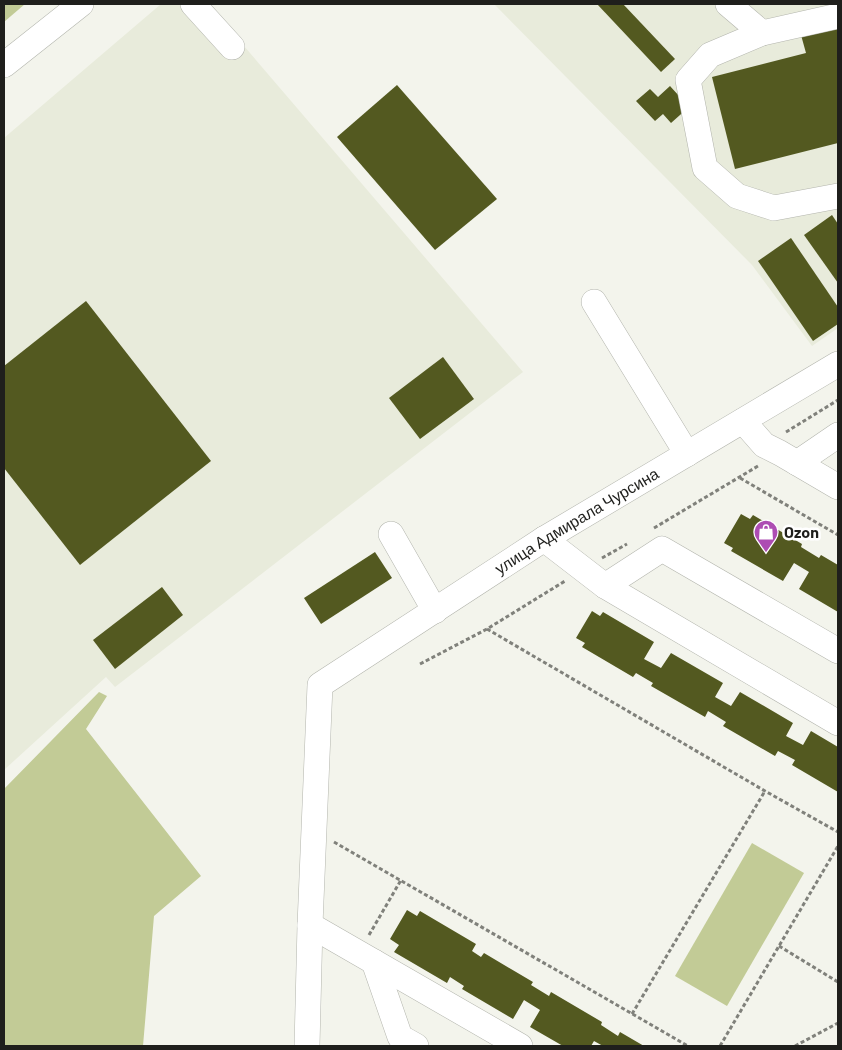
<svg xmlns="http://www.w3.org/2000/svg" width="842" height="1050" font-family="Barlow,sans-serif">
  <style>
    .built { fill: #e8ebdb }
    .green { fill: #c2cb96 }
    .building { fill: #535920 }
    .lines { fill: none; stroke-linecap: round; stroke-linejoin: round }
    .minor-casing { stroke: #b3b5ad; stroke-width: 26 }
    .path { stroke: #80817b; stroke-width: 3; stroke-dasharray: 4 2.5; stroke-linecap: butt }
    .minor { stroke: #fff; stroke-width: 25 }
    .labels { text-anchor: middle; stroke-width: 5; stroke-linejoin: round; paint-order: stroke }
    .street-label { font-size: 16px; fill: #1f1f1c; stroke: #fff }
    .poi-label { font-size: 16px; font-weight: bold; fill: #1f1f1c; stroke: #fff; text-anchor: start }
  </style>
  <rect width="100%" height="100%" fill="#f3f4ec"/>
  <g class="built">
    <polygon points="161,4 208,4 523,372 115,687 106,677 4,770 4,138"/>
    <polygon points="494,4 838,4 838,328 812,346 752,265"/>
  </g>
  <g class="green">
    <polygon points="4,4 25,4 4,22"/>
    <polygon points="99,692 107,696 86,729 201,876 154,916 143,1046 4,1046 4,789"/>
    <polygon points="752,843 804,873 727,1006 675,976"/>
  </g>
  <g class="building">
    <polygon points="597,4 623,4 675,59 661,72"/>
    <polygon points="838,25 838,143 735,169 712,77 806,53 801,35"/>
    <polygon points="397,85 497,199 435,250 337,137"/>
    <polygon points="670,86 689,107 671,123 663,114 655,121 636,101 650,89 658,97"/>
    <polygon points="832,215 838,224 838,283 804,235"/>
    <polygon points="791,238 838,307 838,324 813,341 758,261"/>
    <polygon points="86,301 211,461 80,565 4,468 4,366"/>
    <polygon points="443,357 474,399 420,439 389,398"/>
    <polygon points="741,514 750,519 753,515 802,544 801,547 819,558 821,555 838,565 838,612 799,589 809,572 794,563 783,581 731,551 733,548 724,543"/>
    <polygon points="375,552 392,578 321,624 304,598"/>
    <polygon points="162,587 183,615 115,669 93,640"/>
    <polygon points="592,611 600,616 603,612 654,642 644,659 661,668 671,653 723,683 715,697 731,706 740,692 793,723 786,736 803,745 811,731 838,747 838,792 792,765 795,760 778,751 775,756 723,726 726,722 708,711 705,717 651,686 653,683 636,673 633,677 582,647 585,643 576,638"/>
    <polygon points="407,910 417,916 420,911 476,944 472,951 481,957 484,953 533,982 531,985 549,996 551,992 602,1022 601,1025 618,1036 620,1032 644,1046 603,1046 594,1041 591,1046 563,1046 530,1027 540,1010 524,1000 513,1019 462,989 464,986 450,977 447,983 394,952 399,945 390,939"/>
  </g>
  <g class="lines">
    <defs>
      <g id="minor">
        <polyline points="193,4 232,47"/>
        <polyline points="728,4 762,33"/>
        <polyline points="838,16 762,33 710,55 688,80 705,168 737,196 774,208 838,196"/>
        <polyline points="4,65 81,4"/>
        <polyline points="594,302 687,454"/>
        <polyline points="743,421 764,445 780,453 838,487"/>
        <polyline points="797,463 838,435"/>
        <polyline points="391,534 435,611"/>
        <polyline points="544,539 605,586 838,723"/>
        <polyline points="605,586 662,549 838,651"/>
        <polyline points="310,925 520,1046"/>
        <polyline points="374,962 400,1037 416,1046"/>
        <path id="s1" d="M307 1046 310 925 320 685 544 539 838 364"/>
      </g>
    </defs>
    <use href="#minor" class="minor-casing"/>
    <g class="path">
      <polyline points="786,432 838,400"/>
      <polyline points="740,478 838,535"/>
      <polyline points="654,528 758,466"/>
      <polyline points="602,558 627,544"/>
      <polyline points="487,629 765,791 838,832"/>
      <polyline points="420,664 487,629 565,581"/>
      <polyline points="334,842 688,1046"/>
      <polyline points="369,935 401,880"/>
      <polyline points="779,946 838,982"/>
      <polyline points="632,1014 765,791"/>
      <polyline points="720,1046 838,846"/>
      <polyline points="795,1046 838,1023"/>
    </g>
    <use href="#minor" class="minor"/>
  </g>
  <defs>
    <symbol id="shop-pin" viewBox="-11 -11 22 30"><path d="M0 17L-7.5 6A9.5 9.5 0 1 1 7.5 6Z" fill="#ad4cb3" stroke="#fff"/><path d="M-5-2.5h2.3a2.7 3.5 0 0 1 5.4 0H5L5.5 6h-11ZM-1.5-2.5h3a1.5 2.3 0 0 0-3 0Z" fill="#fff"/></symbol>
  </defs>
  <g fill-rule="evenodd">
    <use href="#shop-pin" x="752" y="518" width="28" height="38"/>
  </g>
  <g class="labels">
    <g class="street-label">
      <text dy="6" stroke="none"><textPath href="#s1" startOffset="666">улица Адмирала Чурсина</textPath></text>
    </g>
    <g class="poi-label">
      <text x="784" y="538">Ozon</text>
    </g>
  </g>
  <rect width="842" height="1050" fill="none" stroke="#1f1f1c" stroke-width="10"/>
</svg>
